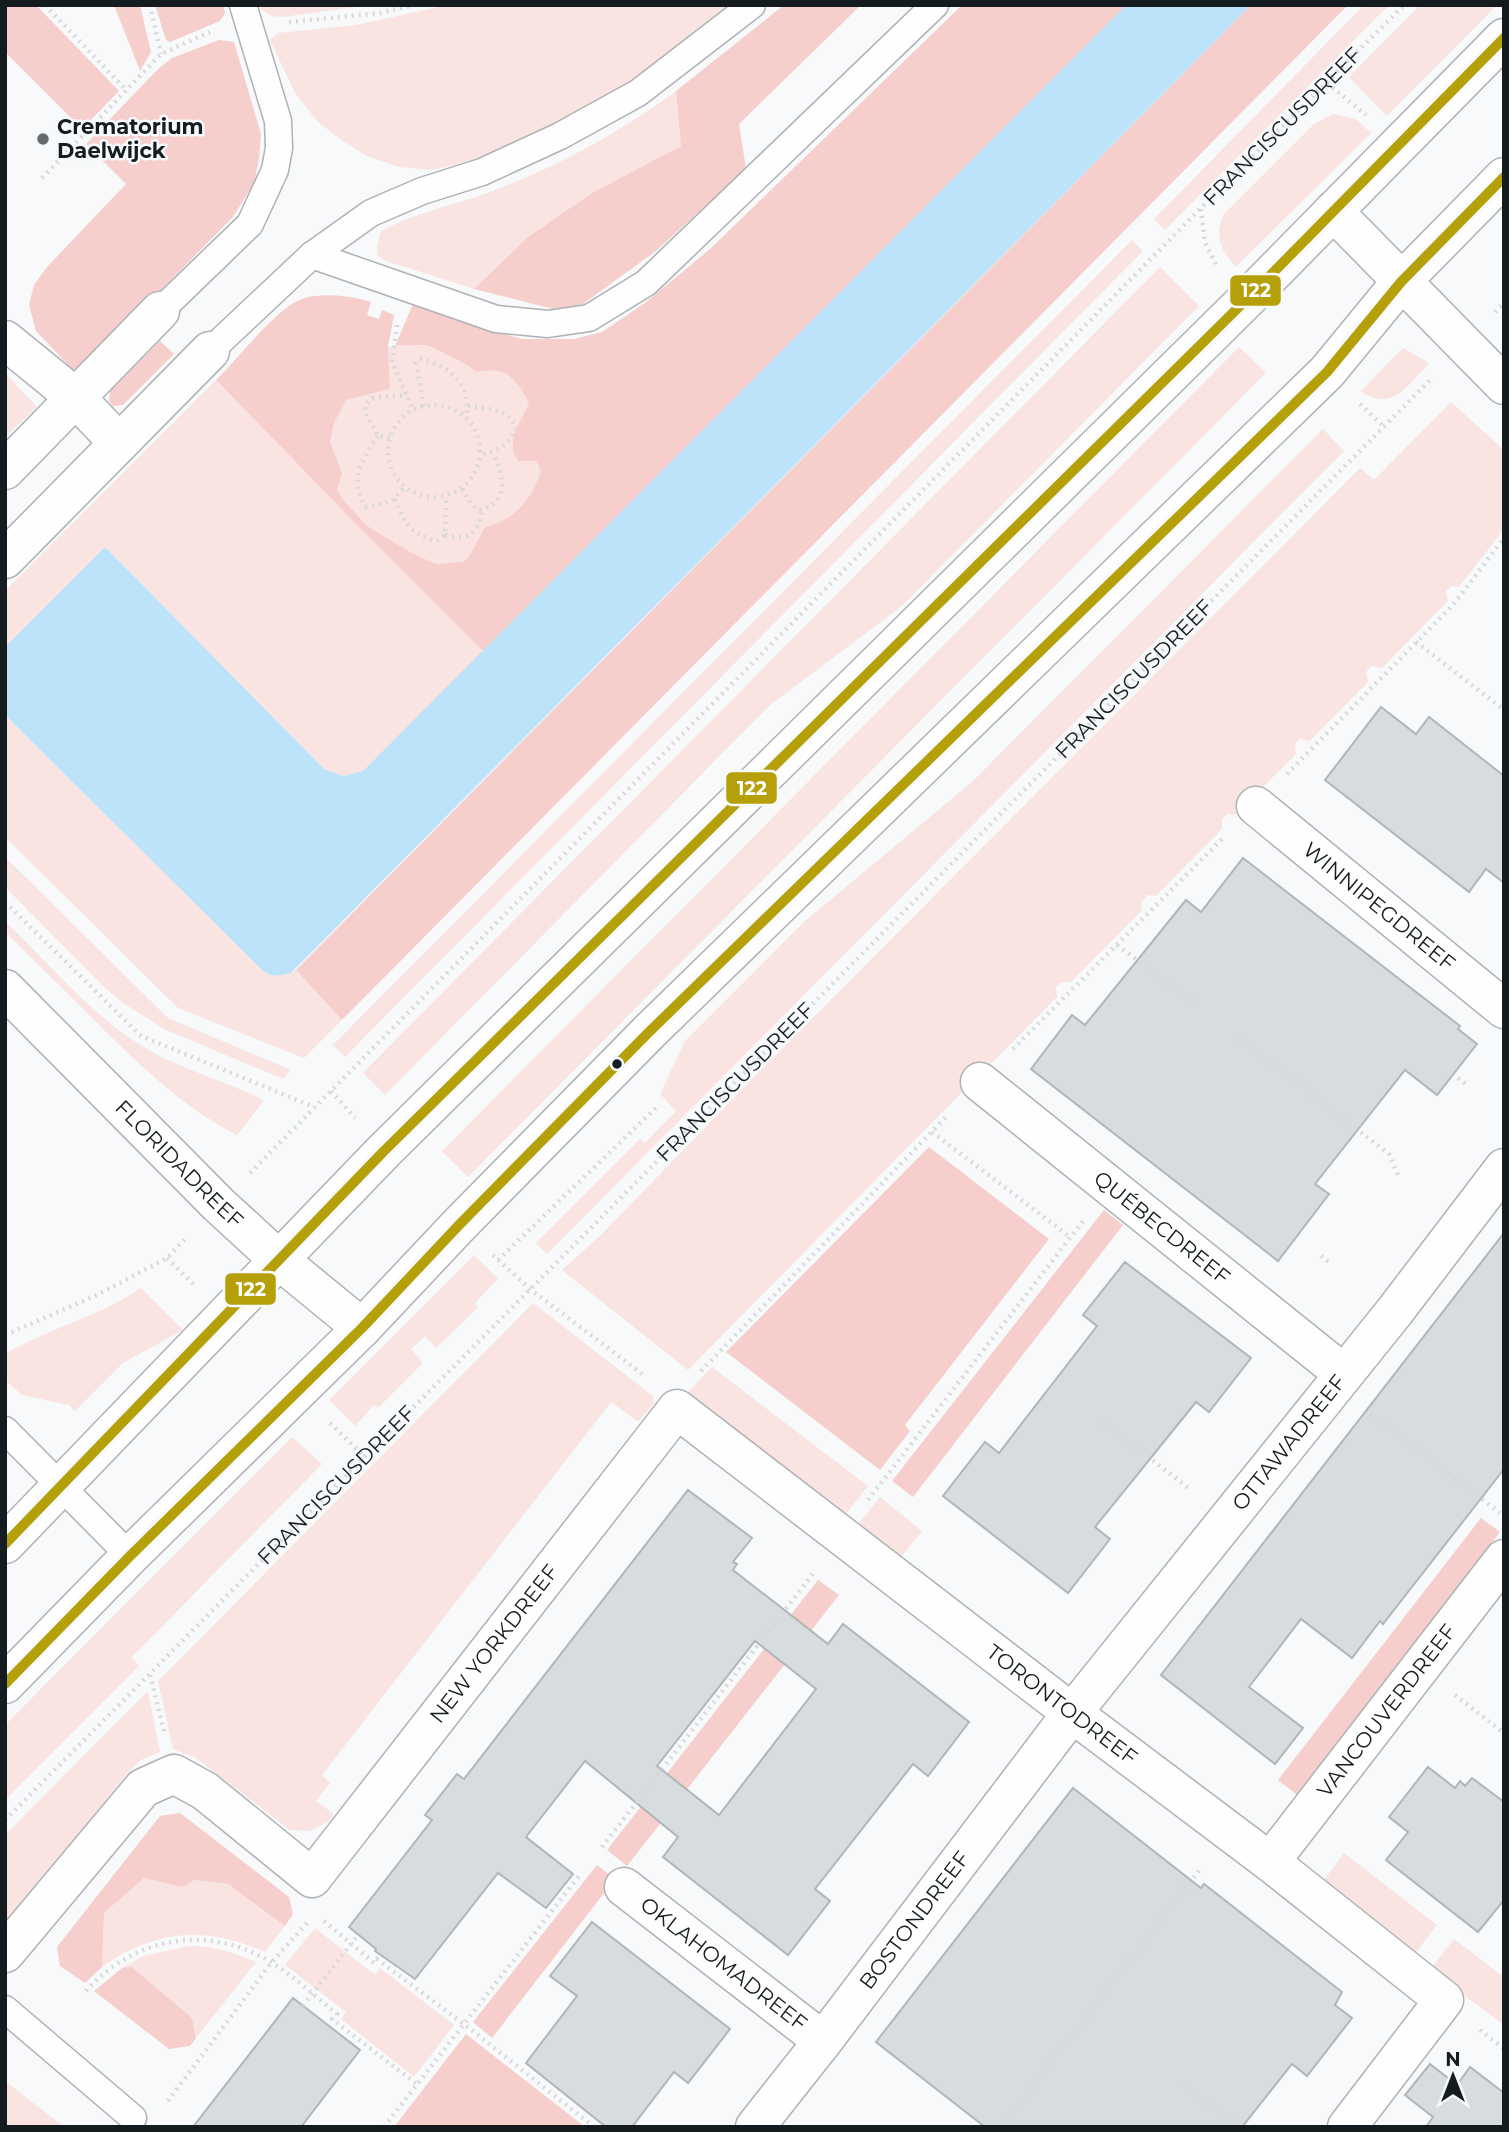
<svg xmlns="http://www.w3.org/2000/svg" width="1509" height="2132" font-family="Montserrat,sans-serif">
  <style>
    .green { fill: #f9e4e2 }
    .forest { fill: #f6cecb }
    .water { fill: #bce3f9 }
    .building { fill: #d7dcdf; stroke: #b0b5b8; stroke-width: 2; fill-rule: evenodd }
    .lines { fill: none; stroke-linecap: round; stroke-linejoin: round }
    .service-casing { stroke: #aeb2b5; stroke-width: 29 }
    .pedestrian-casing { stroke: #aeb2b5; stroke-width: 41 }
    .minor-casing { stroke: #aeb2b5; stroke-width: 41 }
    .tertiary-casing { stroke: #aeb2b5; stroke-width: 41 }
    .secondary-casing { stroke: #aeb2b5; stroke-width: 41 }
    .path { stroke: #d7d8d9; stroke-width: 4.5; stroke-dasharray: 2 5; stroke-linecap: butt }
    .service { stroke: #fefefe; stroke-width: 26 }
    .pedestrian { stroke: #fefefe; stroke-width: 38 }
    .minor { stroke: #fefefe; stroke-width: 38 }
    .tertiary { stroke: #fefefe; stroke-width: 38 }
    .secondary { stroke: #fefefe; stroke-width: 38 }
    .path-bridge { stroke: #d7d8d9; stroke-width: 4.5; stroke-dasharray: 2 5; stroke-linecap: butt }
    .bus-1-casing { stroke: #f6fafc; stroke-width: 16 }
    .bus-1 { stroke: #b6a00a; stroke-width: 10 }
    .poi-dot { fill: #63696d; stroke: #f6fafc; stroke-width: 2.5 }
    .bus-dot { fill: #141c20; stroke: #f6fafc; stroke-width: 2.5 }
    .labels { text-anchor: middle; stroke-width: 5; stroke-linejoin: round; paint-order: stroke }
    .poi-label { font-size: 21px; font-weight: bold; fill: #141c20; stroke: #f6fafc; text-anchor: start }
    .street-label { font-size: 21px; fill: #141c20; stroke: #f6fafc }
    .line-badge { stroke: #f6fafc; stroke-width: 2.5 }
    .badge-label { font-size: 19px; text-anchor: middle; font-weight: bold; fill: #fff }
  </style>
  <rect width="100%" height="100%" fill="#f7f9fb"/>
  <g class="green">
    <polygon points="259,5 371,5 282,17 272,16 260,9"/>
    <polygon points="448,5 729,5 623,90 539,134 470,161 433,170 399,167 367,156 341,140 318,122 295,93 270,40 278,33 356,25"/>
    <polygon points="1364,5 1389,5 1165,230 1154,219"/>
    <polygon points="1420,5 1497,5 1387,116 1349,77"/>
    <path d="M676 91 681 146 592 193 528 237 474 289 386 261 378 256 377 246 381 231C415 213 451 206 487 193 557 167 616 135 676 91Z"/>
    <path d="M1333 114 1356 119 1371 133 1236 267C1220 249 1214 237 1224 214L1314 124Z"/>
    <polygon points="1132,240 1143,251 345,1057 333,1045"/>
    <polygon points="1160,267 1199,306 902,606 770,705 385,1095 363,1073"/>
    <path d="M427 345 469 366 476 372C508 366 515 377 529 403 521 424 532 453 541 473 530 501 516 519 485 527L469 556 463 562 436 564 410 552 367 527 345 502 337 490 330 442 334 423 346 400 390 389 388 347Z"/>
    <polygon points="1239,347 1266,373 468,1177 442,1151"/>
    <path d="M1403 348 1429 363C1409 384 1392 414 1361 391Z"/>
    <polygon points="5,373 37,407 5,437"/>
    <polygon points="216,380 353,521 484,652 363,771 343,776 324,769 105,547 5,647 5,591"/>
    <polygon points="1451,402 1504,450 1504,529 1459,587 1451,586 1446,591 1448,601 1382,668 1371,666 1366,672 1368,682 1310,741 1300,739 1295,744 1296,754 1235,815 1227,814 1222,819 1222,829 1156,896 1147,895 1141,902 1142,910 1071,982 1062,982 1056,987 1057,997 992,1063 982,1062 977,1066 977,1077 688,1370 562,1270 601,1235 753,1078 1360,468 1374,480"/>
    <polygon points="1323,429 1344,451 547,1254 536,1243 640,1139 645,1143 676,1111 660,1094 685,1041 805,921 972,782"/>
    <polygon points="5,715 261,969 291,973 296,970 342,1020 304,1058 178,1008 5,837"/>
    <polygon points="5,857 168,1018 291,1070 283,1079 164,1029 123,1003 104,987 5,887"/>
    <path d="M5 921C48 962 88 1012 139 1044 176 1068 220 1079 260 1098L263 1102 237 1135C184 1108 144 1069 102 1028 70 996 38 964 5 932Z"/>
    <polygon points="474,1255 498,1279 475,1303 478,1307 436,1348 425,1336 411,1349 423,1363 378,1408 374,1405 355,1426 329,1400"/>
    <path d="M141 1288 183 1330 123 1363 75 1411 69 1405 22 1395 5 1380V1354C49 1328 99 1317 141 1288Z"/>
    <polygon points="533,1303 653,1396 654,1403 639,1421 637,1421 611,1402 322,1775 330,1783 316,1801 334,1814 329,1821 311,1831 290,1830 196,1758 173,1749 158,1681"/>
    <polygon points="712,1367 868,1486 845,1515 688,1392"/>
    <polygon points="292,1437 322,1464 132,1657 139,1666 5,1800 5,1725"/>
    <polygon points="880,1497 922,1531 902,1556 898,1556 858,1525"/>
    <polygon points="148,1691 160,1752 141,1760 128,1772 9,1924 5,1920 5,1835"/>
    <polygon points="1344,1853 1437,1925 1413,1956 1321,1884"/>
    <path d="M144 1878 182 1887 195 1880 228 1884 285 1926 265 1952C205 1926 156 1929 102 1967L104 1913Z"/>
    <polygon points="315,1928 375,1975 380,1968 454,2025 414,2077 341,2019 346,2012 285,1965"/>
    <polygon points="1454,1939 1504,1977 1504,2025 1430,1970"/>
    <path d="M189 1946C213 1946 233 1952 256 1962L196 2038 192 2018 132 1967 122 1968 143 1956Z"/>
    <polygon points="5,2081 64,2127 6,2127"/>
  </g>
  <g class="forest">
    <polygon points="5,5 36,5 119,91 82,129 5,52"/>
    <polygon points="114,5 140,5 151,52 140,71"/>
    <polygon points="155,5 223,5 225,13 220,21 170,42 166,40"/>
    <polygon points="784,5 861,5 739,124 746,169 656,251 580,306 557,310 474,289 528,237 592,193 681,146 676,91"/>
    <path d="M962 5H1126L484 652 353 521 216 380C239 357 269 318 295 302 314 291 351 295 371 302L367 315 379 319 382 310 394 315 388 347 390 389 346 400 334 423 330 442 342 473 337 490 345 502 367 526 410 552 436 564 463 562 469 556 485 527C516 519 530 501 541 472L536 461H518C504 439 521 423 529 403 515 377 507 366 476 372L469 366 427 345 395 346 413 304 521 339H574L602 332 645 303 710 249Z"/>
    <polygon points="1251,5 1348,5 342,1020 296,970"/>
    <polygon points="219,40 234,42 261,134 259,159 254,183 233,217 84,368 73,370 36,331 29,305 34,285 47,267 126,184 86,144 159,68 172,58"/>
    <polygon points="160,341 174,354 123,405 113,406 109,401 110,391"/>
    <polygon points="929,1147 1049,1239 905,1425 910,1431 880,1470 726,1352"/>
    <polygon points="1104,1210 1123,1225 913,1497 892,1481"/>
    <polygon points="1481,1518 1500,1532 1297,1795 1278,1780"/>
    <polygon points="818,1580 839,1595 627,1866 607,1850"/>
    <polygon points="180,1813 289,1897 293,1914 285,1926 228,1884 195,1880 182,1887 144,1878 104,1913 102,1967 85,1983 60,1966 57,1947 160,1816"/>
    <polygon points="597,1865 615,1879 492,2038 473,2022"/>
    <polygon points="132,1967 192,2018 196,2038 190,2046 169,2049 94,1991 122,1968"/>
    <polygon points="466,2034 585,2127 394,2127"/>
  </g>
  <path class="water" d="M1126 5H1251L291 973C279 976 271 978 261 969L5 715V647L105 547 324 769 343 776 363 771Z"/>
  <g class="building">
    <polygon points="1381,707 1416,734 1429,717 1504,776 1504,883 1486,869 1469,892 1325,780"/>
    <polygon points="1243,858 1460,1026 1458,1029 1477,1044 1437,1095 1405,1070 1315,1184 1329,1194 1278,1261 1031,1069 1072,1015 1085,1025 1186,900 1201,912"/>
    <polygon points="1504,1233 1504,1469 1383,1624 1380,1621 1352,1658 1301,1619 1249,1687 1303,1728 1275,1764 1161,1675"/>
    <polygon points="1125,1262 1251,1358 1209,1412 1196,1402 1095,1527 1110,1539 1068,1593 943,1496 985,1442 999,1453 1097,1326 1083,1315"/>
    <path d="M688 1490 752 1538 733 1562 737 1564 733 1570 828 1644 843 1624 969 1722 928 1776 913 1764 815 1889 830 1901 788 1955 663 1857 678 1837 585 1761 526 1837 573 1874 546 1908 498 1873 415 1979 375 1951 376 1949 349 1927 432 1820 425 1815 457 1774 464 1779ZM755 1641 816 1689 719 1815 657 1766Z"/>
    <polygon points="1428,1767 1455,1788 1460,1781 1465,1786 1472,1778 1504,1802 1504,1900 1478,1932 1386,1860 1408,1832 1389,1817"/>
    <polygon points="1073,1788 1201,1888 1204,1884 1342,1992 1335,2005 1352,2018 1307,2076 1292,2064 1242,2127 985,2127 876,2042"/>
    <polygon points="592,1922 730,2029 688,2083 674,2072 632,2127 606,2127 526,2063 577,1996 550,1976"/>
    <polygon points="293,1998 360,2050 301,2127 193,2127"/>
    <polygon points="1430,2064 1457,2085 1470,2067 1504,2093 1504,2127 1426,2127 1433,2117 1405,2095"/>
  </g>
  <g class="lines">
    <defs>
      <g id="service">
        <polyline points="312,255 496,319 548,324 589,318 646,283 935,5"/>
        <polyline points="160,311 250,224 275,170 279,148 278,121 243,5"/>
        <polyline points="210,351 312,255 371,213 422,191 482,172 560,136 638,93 752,5"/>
        <polyline points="5,1430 130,1556"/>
        <polyline points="5,2009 133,2118"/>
      </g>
      <g id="pedestrian">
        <path id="s3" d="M980 1082 1344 1374"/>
        <path id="s4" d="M624 1887 823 2041"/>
      </g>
      <g id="minor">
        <polyline points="1333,211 1504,385"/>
        <polyline points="5,340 75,397 119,443"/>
        <polyline points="5,470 160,311"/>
        <polyline points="5,559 210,351"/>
        <path id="s5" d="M1256 806 1504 1009"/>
        <path id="s6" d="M1270 1862 1504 1559"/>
        <path id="s7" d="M5 1953 143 1788 174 1774 205 1791 312 1878 677 1409 1072 1713 1270 1862 1444 2000 1347 2127"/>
        <path id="s8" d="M755 2127 823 2041 1072 1713 1395 1311 1504 1168"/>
      </g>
      <g id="tertiary">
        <path id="s9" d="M5 989 219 1205 279 1260 362 1328"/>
      </g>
      <g id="secondary">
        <polyline points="5,1544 384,1151 1250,296 1504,38"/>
        <polyline points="5,1684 130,1556 362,1328 460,1224 649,1032 1327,372 1401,282 1504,177"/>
      </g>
    </defs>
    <use href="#service" class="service-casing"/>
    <use href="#pedestrian" class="pedestrian-casing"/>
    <use href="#minor" class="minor-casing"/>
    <use href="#tertiary" class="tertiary-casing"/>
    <use href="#secondary" class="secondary-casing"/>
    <g class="path">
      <polyline points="45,5 127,91"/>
      <polyline points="150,5 161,54"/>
      <polyline points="289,22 380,13 413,5"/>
      <polyline points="1327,83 1366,115"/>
      <polyline points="42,178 161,54 210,32"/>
      <polyline points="1201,209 1205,243 1216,264"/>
      <polyline points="1495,312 1504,303"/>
      <polyline points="397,325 392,362 413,409"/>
      <polyline points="1360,404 1383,426"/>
      <circle cx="434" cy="451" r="46"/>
      <path d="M424 406 416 363 421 359C450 366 473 386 466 418"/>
      <path d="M468 406C487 409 508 408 516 427 510 445 498 451 480 455"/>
      <path d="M378 436C362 458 348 481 366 507L392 501 405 486"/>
      <polyline points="390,437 378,436 366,414 365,405 372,398 407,395"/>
      <path d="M462 489 472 505 478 510C510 504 504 475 493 453"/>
      <path d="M395 499C406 524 409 534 437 541L445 535 446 496"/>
      <path d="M445 535C469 541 479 533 482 509"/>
      <polyline points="1416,642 1504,710"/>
      <polyline points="1287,774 1453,605 1504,538"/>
      <polyline points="5,902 141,1036 314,1107"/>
      <polyline points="1117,945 1196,1004"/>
      <polyline points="1239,1038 1389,1154 1398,1175"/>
      <polyline points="1013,1049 1224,837"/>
      <polyline points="1458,1078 1466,1084"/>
      <polyline points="331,1091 355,1118"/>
      <polyline points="932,1132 1070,1237"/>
      <path id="s1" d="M250 1173 1200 209 1404 5"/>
      <polyline points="493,1255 530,1289 645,1376"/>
      <polyline points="1321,1256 1330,1263"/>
      <polyline points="167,1258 194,1285"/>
      <polyline points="498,1260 659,1105"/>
      <polyline points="5,1335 97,1295 167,1258 187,1237"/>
      <polyline points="701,1371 948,1115"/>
      <polyline points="1371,1414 1500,1513"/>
      <polyline points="1103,1422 1191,1490"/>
      <polyline points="330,1423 365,1457"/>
      <polyline points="868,1500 1083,1221"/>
      <polyline points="150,1675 164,1731"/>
      <polyline points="1455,1695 1504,1733"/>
      <path id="s2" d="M5 1820 1433 377"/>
      <polyline points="602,1847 815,1571"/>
      <polyline points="324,1921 374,1963 377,1959 464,2024 594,2127"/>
      <path d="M86 1991C130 1941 198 1925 258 1955 287 1969 312 1994 337 2014L332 2019 418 2085"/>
      <polyline points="1480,2030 1504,2049"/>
      <polyline points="1180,2082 1239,2127"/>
      <polyline points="168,2101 271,1963 307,1923"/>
      <polyline points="384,2127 579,1876"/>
      <polyline points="1001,2127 1201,1868"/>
    </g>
    <use href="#service" class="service"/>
    <use href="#pedestrian" class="pedestrian"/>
    <use href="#minor" class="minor"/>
    <use href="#tertiary" class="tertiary"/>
    <use href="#secondary" class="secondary"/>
    <polyline class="path-bridge" points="303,2006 358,1935"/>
    <defs>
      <g id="bus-1">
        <polyline points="5,1544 384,1151 1250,296 1504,38"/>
        <polyline points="5,1684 130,1556 362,1328 460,1224 649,1032 1327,372 1401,282 1504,177"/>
      </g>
    </defs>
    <use href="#bus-1" class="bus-1-casing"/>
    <use href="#bus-1" class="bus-1"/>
  </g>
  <circle class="poi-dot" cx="43" cy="139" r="7"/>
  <circle class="bus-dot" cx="617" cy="1064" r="6"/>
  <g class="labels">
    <g class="poi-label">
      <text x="57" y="134">Crematorium<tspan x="57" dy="24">Daelwijck</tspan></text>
    </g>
    <g class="street-label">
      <text dy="7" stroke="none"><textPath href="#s1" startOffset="1470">FRANCISCUSDREEF</textPath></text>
      <text dy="7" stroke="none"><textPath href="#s2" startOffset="1605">FRANCISCUSDREEF</textPath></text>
      <text dy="7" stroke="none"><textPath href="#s5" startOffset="159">WINNIPEGDREEF</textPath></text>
      <text dy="7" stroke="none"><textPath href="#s2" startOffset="1038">FRANCISCUSDREEF</textPath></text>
      <text dy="7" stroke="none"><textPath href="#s9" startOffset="247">FLORIDADREEF</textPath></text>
      <text dy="7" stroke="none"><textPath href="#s3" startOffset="233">QUÉBECDREEF</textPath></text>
      <text dy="7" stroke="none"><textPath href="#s8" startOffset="868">OTTAWADREEF</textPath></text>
      <text dy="7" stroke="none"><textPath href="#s2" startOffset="471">FRANCISCUSDREEF</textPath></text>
      <text dy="7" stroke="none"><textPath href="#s7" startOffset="719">NEW YORKDREEF</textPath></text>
      <text dy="7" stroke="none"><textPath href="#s7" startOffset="1502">TORONTODREEF</textPath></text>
      <text dy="7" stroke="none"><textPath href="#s6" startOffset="191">VANCOUVERDREEF</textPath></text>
      <text dy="7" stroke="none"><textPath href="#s8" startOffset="261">BOSTONDREEF</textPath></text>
      <text dy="7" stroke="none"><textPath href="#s4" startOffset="126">OKLAHOMADREEF</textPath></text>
    </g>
  </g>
  <g class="line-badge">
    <rect x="1229" y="274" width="53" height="33" rx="7" fill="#b6a00a"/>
    <rect x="725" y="771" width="53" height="34" rx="7" fill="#b6a00a"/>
    <rect x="224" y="1272" width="53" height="34" rx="7" fill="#b6a00a"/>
  </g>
  <g class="badge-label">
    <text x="1256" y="297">122</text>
    <text x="752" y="795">122</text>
    <text x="251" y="1296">122</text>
  </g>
  <rect width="1509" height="2132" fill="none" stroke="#141c20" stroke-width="14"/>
  <g transform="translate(1453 2076)" stroke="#f6fafc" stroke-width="5" paint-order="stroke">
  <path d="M0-5L12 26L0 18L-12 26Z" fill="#141c20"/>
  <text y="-10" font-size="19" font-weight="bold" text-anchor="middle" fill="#141c20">N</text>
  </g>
</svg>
